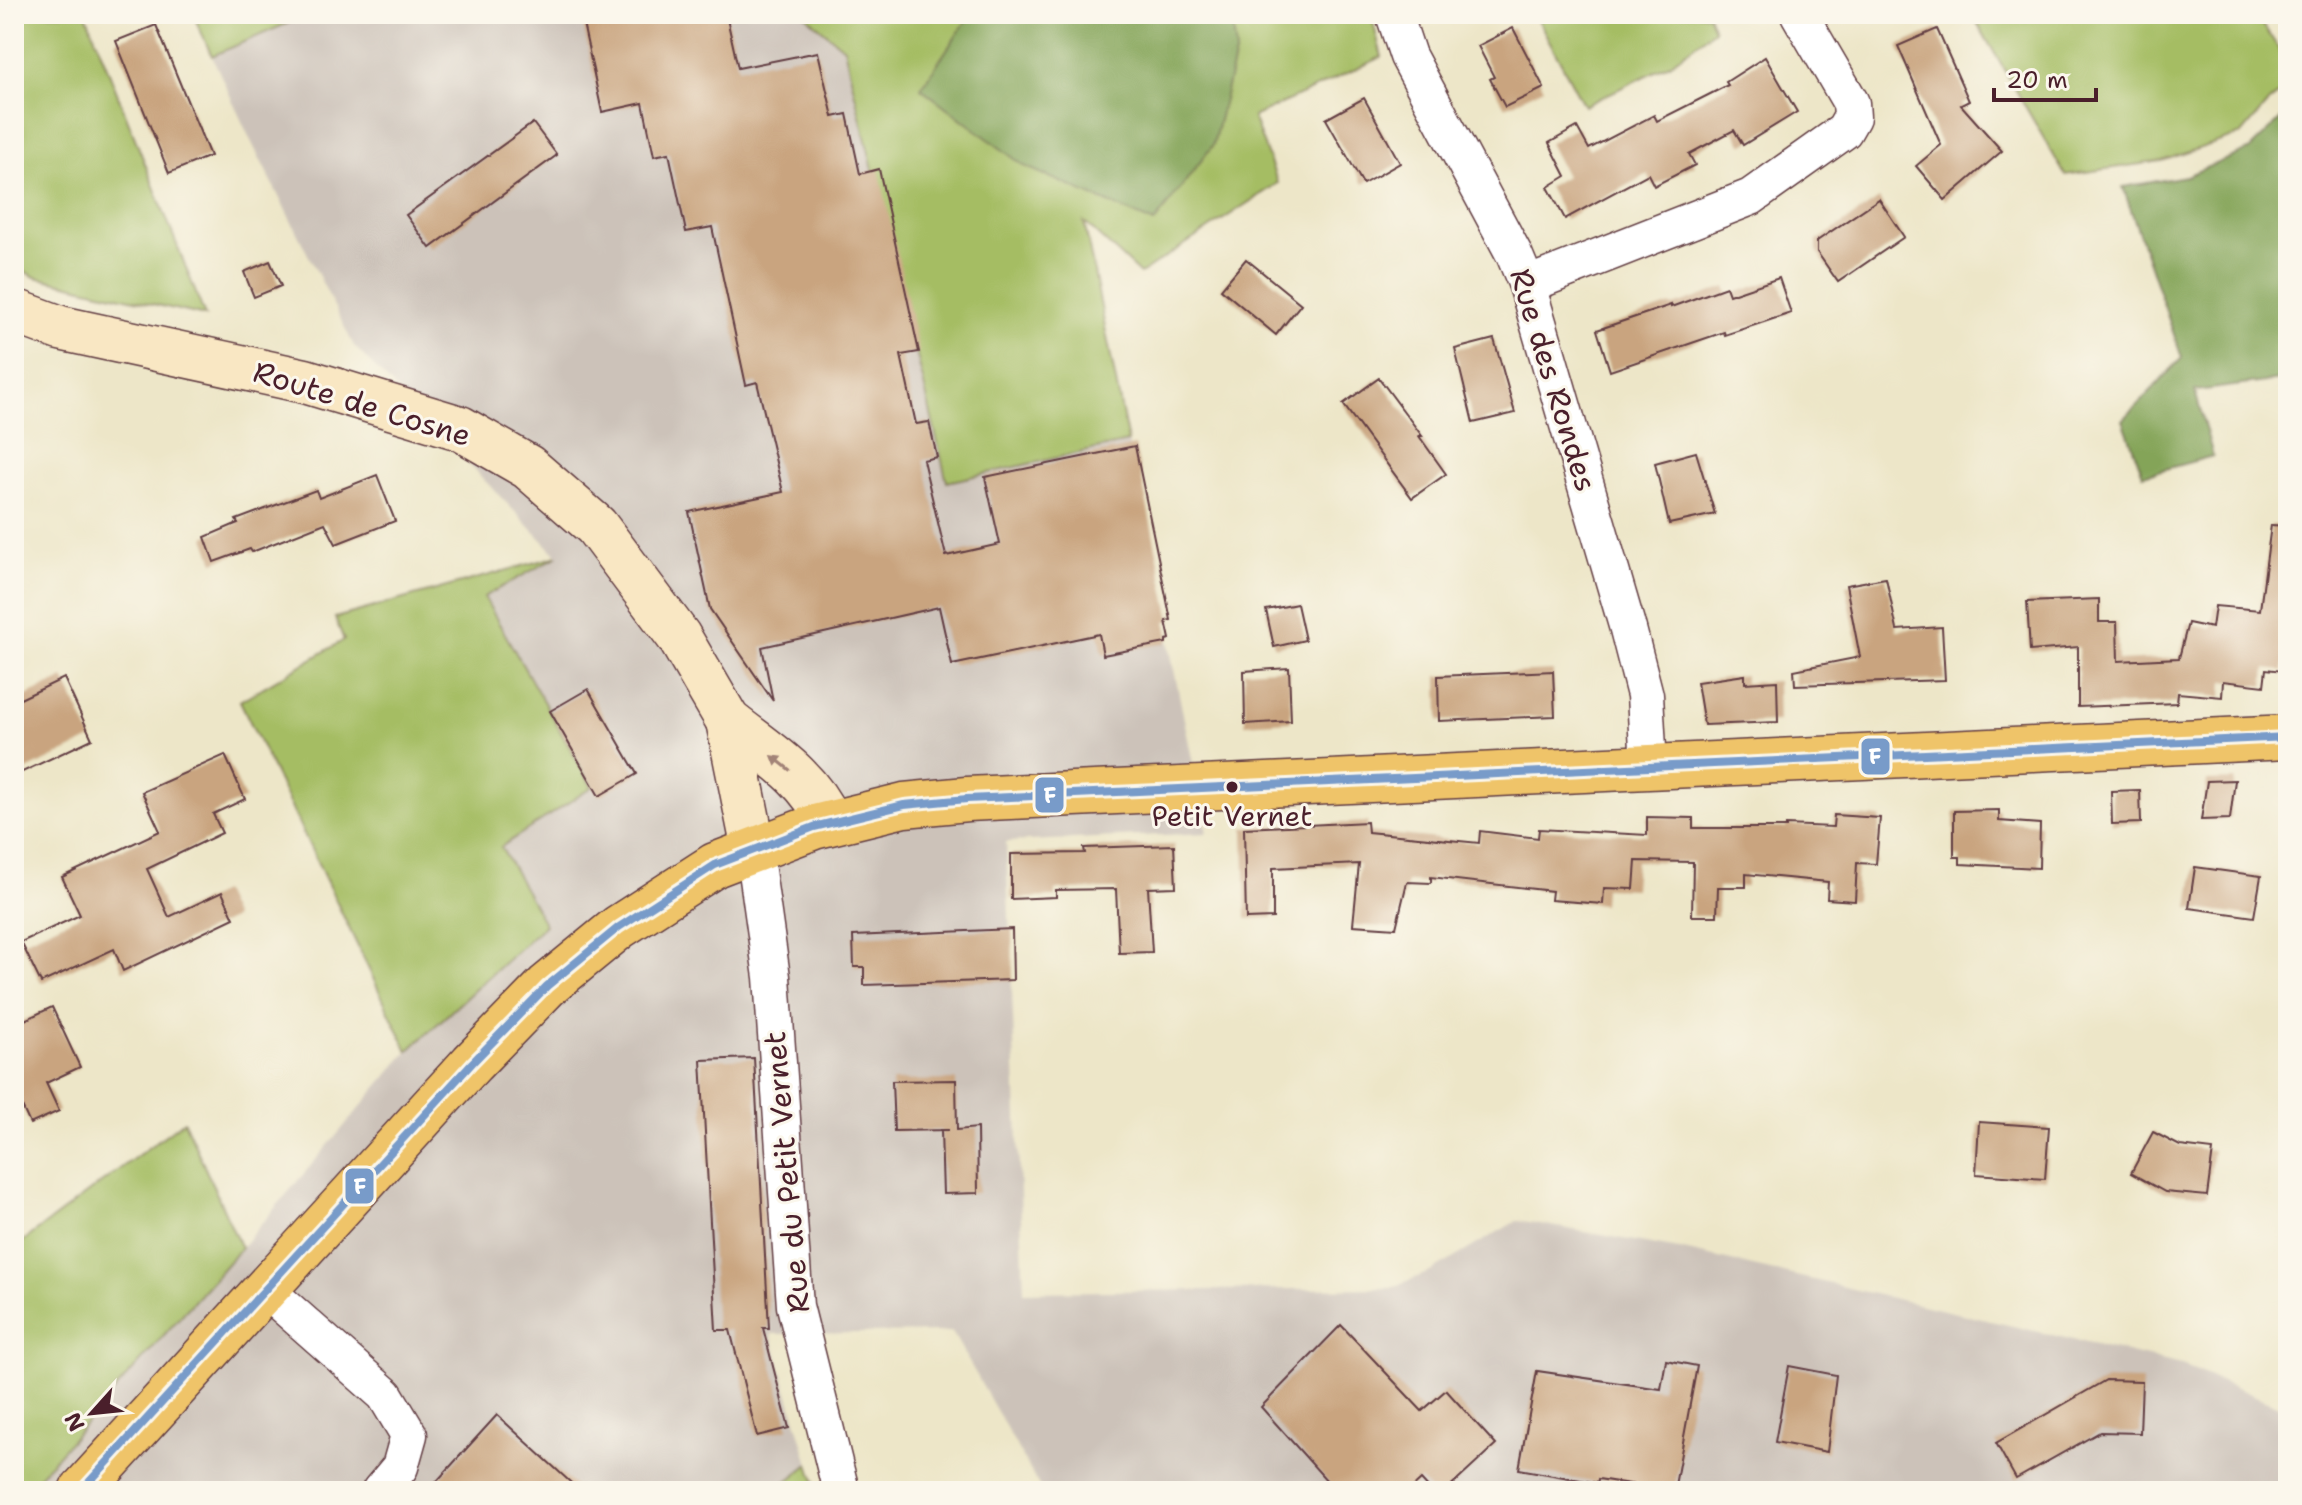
<svg xmlns="http://www.w3.org/2000/svg" width="2302" height="1505" font-family="'Shantell Sans',sans-serif">
  <style>
    .industrial { fill: #ccc2b9 }
    .green { fill: #a5bd63; stroke: #786e47; stroke-width: 2 }
    .forest { fill: #84a459; stroke: #676242; stroke-width: 2 }
    .building { fill: #c9a47f }
    .lines { fill: none; stroke-linecap: round; stroke-linejoin: round }
    .street-casing { stroke: #623d43; stroke-width: 39 }
    .secondary-casing { stroke: #623d43; stroke-width: 47 }
    .primary-casing { stroke: #623d43; stroke-width: 47 }
    .street { stroke: #fff; stroke-width: 36 }
    .secondary { stroke: #f9e7c3; stroke-width: 44 }
    .primary { stroke: #efc469; stroke-width: 44 }
    .bus-1-casing { stroke: #fbf7ec; stroke-width: 14 }
    .bus-1 { stroke: #789bc9; stroke-width: 8 }
    .oneway { fill: #a28377 }
    .bus-dot { fill: #4a1f2b; stroke: #fbf7ec; stroke-width: 3 }
    .labels { text-anchor: middle; stroke-width: 6; stroke-linejoin: round; paint-order: stroke }
    .bus-label { font-size: 28px; fill: #4a1f2b; stroke: #fbf7ec }
    .street-label { font-size: 30px; fill: #4a1f2b; stroke: #fbf7ec }
    .line-badge { stroke: #fbf7ec; stroke-width: 3 }
    .badge-label { font-size: 22px; text-anchor: middle; font-weight: bold; fill: #fff }
  </style>
  <rect width="100%" height="100%" fill="#fbf7ec"/>
  <filter id="ink" filterUnits="userSpaceOnUse"><feTurbulence type="fractalNoise" baseFrequency=".0125" numOctaves="2"/><feDisplacementMap in="SourceGraphic" scale="16" xChannelSelector="R" yChannelSelector="G"/><feConvolveMatrix kernelMatrix="1 2 1 2 8 2 1 2 1" color-interpolation-filters="sRGB"/></filter>
  <filter id="wash" filterUnits="userSpaceOnUse"><feTurbulence type="fractalNoise" baseFrequency=".006" numOctaves="4" result="noise"/><feDisplacementMap in="SourceGraphic" scale="32" xChannelSelector="R" yChannelSelector="G"/><feGaussianBlur stdDeviation="1.8" result="paint"/><feColorMatrix in="noise" values="0 0 0 0 0 0 0 0 0 0 0 0 0 0 0 0 0 1.4 0 .05"/><feComposite in="paint" operator="in"/></filter>
  <g filter="url(#wash)">
    <rect width="100%" height="100%" fill="#ede6c8"/>
    <polygon class="industrial" points="309,14 492,14 496,19 511,14 804,14 844,48 947,482 1128,442 1207,833 1006,842 1024,1292 1391,1288 1432,1271 1518,1220 1679,1249 2182,1365 2286,1409 2288,1396 2288,1491 1042,1491 952,1332 771,1334 809,1464 774,1491 26,1491 241,1248 408,1051 545,925 501,847 592,787 484,597 558,556 354,346 250,139 212,56"/>
    <g class="green">
      <polygon points="14,14 86,14 205,316 35,277 14,266"/>
      <polygon points="193,14 309,14 212,56"/>
      <polygon points="804,14 1371,14 1382,57 1253,117 1278,183 1140,274 1084,222 1128,442 947,482 844,48"/>
      <polygon points="1535,14 1708,14 1714,30 1670,64 1584,106"/>
      <polygon points="1972,14 2256,14 2288,63 2288,87 2269,102 2242,134 2162,161 2065,175"/>
      <polygon points="558,556 484,597 592,787 501,847 545,925 408,1051 240,701 344,640 335,618"/>
      <polygon points="184,1121 241,1248 26,1491 14,1491 14,1248"/>
      <polygon points="809,1464 818,1491 774,1491"/>
    </g>
    <g class="forest">
      <polygon points="971,14 1231,14 1236,50 1213,145 1154,223 1024,166 921,88"/>
      <polygon points="2288,112 2288,379 2195,391 2213,456 2143,475 2123,420 2182,358 2123,187 2186,176 2249,150"/>
    </g>
    <g id="blocks">
      <g class="building">
        <polygon points="581,14 726,14 738,68 818,52 833,117 847,114 860,174 879,169 919,352 901,355 916,424 929,422 937,457 923,460 946,556 1000,544 985,477 1135,446 1171,620 1166,621 1170,639 1166,640 1166,643 1103,655 1099,634 952,665 939,607 762,647 773,701 710,609 689,512 783,492 757,382 746,385 712,227 686,232 669,153 654,156 643,103 602,112"/>
        <polygon points="156,25 210,156 169,173 116,41"/>
        <polygon points="1513,28 1544,88 1505,107 1490,79 1494,77 1478,46"/>
        <polygon points="1937,29 1969,101 1961,105 2002,151 1945,200 1916,166 1941,145 1898,46"/>
        <polygon points="1765,57 1797,112 1743,145 1734,130 1689,154 1695,165 1654,186 1648,174 1565,219 1548,187 1566,176 1549,143 1577,127 1589,149 1654,115 1657,121 1728,85 1726,82"/>
        <polygon points="1364,98 1400,163 1363,184 1326,119"/>
        <polygon points="533,123 557,155 430,248 406,215"/>
        <polygon points="1879,199 1904,237 1838,282 1817,252 1817,241"/>
        <polygon points="1246,259 1301,304 1276,335 1221,289"/>
        <polygon points="270,261 281,286 254,297 244,272"/>
        <polygon points="1779,278 1791,313 1725,335 1724,332 1610,371 1597,330 1671,305 1671,307 1726,287 1729,295"/>
        <polygon points="1494,339 1515,413 1473,423 1455,349"/>
        <polygon points="1379,378 1422,436 1419,436 1446,474 1412,498 1343,404"/>
        <polygon points="1696,452 1715,514 1669,524 1655,463"/>
        <polygon points="377,475 395,521 336,544 325,523 252,552 250,549 214,562 205,537 238,523 236,520 316,490 319,498"/>
        <polygon points="2271,525 2288,526 2288,625 2283,671 2266,669 2264,686 2223,681 2222,697 2178,693 2177,703 2078,707 2078,647 2030,651 2027,602 2099,599 2099,622 2117,622 2118,661 2179,658 2188,623 2212,628 2215,606 2260,610"/>
        <polygon points="1886,578 1897,630 1942,627 1945,680 1795,685 1794,670 1860,657 1846,585"/>
        <polygon points="1297,604 1305,640 1274,647 1266,610"/>
        <polygon points="1289,668 1291,721 1245,724 1244,671"/>
        <polygon points="1553,671 1555,716 1439,721 1438,676"/>
        <polygon points="1745,675 1745,683 1777,681 1778,722 1704,725 1697,682"/>
        <polygon points="64,678 92,739 14,776 14,702"/>
        <polygon points="588,689 637,774 599,796 550,711"/>
        <polygon points="225,755 245,799 213,814 222,833 147,869 169,917 222,892 234,918 123,971 114,949 41,983 21,942 80,915 62,877 160,831 142,792"/>
        <polygon points="2235,780 2230,819 2201,820 2207,781"/>
        <polygon points="2140,790 2141,823 2112,824 2111,791"/>
        <polygon points="1999,810 1999,821 2040,824 2039,868 1960,864 1960,857 1954,857 1954,811"/>
        <polygon points="1834,815 1880,818 1876,864 1857,863 1855,901 1827,899 1828,882 1746,874 1746,887 1718,887 1717,916 1692,916 1693,862 1636,861 1634,889 1604,888 1603,904 1551,900 1552,891 1431,877 1431,883 1407,882 1396,928 1353,925 1359,864 1273,868 1273,918 1246,919 1244,828 1367,822 1368,832 1479,843 1480,831 1538,838 1539,829 1647,835 1647,817 1693,818 1693,828 1786,828 1786,825 1833,827"/>
        <polygon points="1174,845 1176,887 1148,888 1152,952 1119,953 1116,889 1056,890 1056,897 1011,899 1011,854 1085,853 1084,848"/>
        <polygon points="2195,867 2261,876 2254,917 2189,908"/>
        <polygon points="1012,929 1013,980 864,985 864,967 854,967 853,936"/>
        <polygon points="52,1007 80,1067 46,1083 59,1111 30,1124 14,1089 14,1025"/>
        <polygon points="754,1058 769,1328 763,1328 789,1428 757,1436 730,1330 716,1330 701,1060"/>
        <polygon points="956,1080 957,1130 977,1128 978,1193 943,1194 941,1130 949,1130 894,1131 892,1081"/>
        <polygon points="1979,1122 2049,1127 2045,1179 1976,1174"/>
        <polygon points="2153,1132 2180,1146 2213,1150 2207,1196 2165,1192 2131,1173"/>
        <polygon points="1341,1325 1422,1411 1446,1390 1496,1445 1446,1491 1431,1491 1421,1480 1409,1491 1336,1491 1261,1407"/>
        <polygon points="1666,1360 1697,1366 1674,1491 1598,1479 1597,1483 1519,1469 1537,1371 1661,1389"/>
        <polygon points="1789,1366 1836,1375 1827,1452 1775,1442"/>
        <polygon points="2106,1380 2142,1381 2140,1433 2100,1432 2016,1479 1996,1443"/>
        <polygon points="497,1415 580,1491 428,1491"/>
      </g>
    </g>
  </g>
  <g filter="url(#ink)">
    <use href="#blocks" fill-opacity="0" stroke="#623d43" stroke-width="2"/>
    <g class="lines">
      <defs>
        <g id="street">
          <polyline points="1394,14 1408,56 1514,254 1527,285 1628,629 1645,695 1649,767"/>
          <polyline points="1527,285 1751,197 1844,131 1852,117 1851,103 1799,14"/>
          <polyline points="754,850 772,977 795,1306 841,1491"/>
          <polyline points="266,1290 385,1395 409,1435 400,1467 380,1491"/>
        </g>
        <g id="secondary">
          <polyline points="14,311 60,328 305,381 460,428 528,467 596,526 679,637 728,721"/>
          <path d="M754 850 728 721C768 753 807 774 829 822"/>
        </g>
        <polyline id="primary" points="81,1491 472,1063 547,986 619,927 715,865 814,827 904,805 967,799 2288,737"/>
      </defs>
      <use href="#street" class="street-casing"/>
      <use href="#secondary" class="secondary-casing"/>
      <use href="#primary" class="primary-casing"/>
      <use href="#street" class="street"/>
      <use href="#secondary" class="secondary"/>
      <use href="#primary" class="primary"/>
      <defs>
        <polyline id="bus-1" points="81,1491 472,1063 547,986 619,927 715,865 814,827 904,805 967,799 2288,737"/>
      </defs>
      <use href="#bus-1" class="bus-1-casing"/>
      <use href="#bus-1" class="bus-1"/>
    </g>
    <defs><path id="oneway-solid" d="M-6-.8H1V-3.2L6.5 0L1 3.2V.8H-6Z" transform="scale(2)"/></defs>
    <use class="oneway" href="#oneway-solid" transform="translate(781 763) rotate(-142)"/>
  </g>
  <circle class="bus-dot" cx="1232" cy="787" r="7"/>
  <g class="labels">
    <g class="bus-label">
      <text x="1232" y="826">Petit Vernet</text>
    </g>
    <g class="street-label">
      <text transform="translate(1553 380) rotate(73)" y="10">Rue des Rondes</text>
      <text transform="translate(362 404) rotate(17)" y="10">Route de Cosne</text>
      <text transform="translate(787 1172) rotate(-95)" y="10">Rue du Petit Vernet</text>
    </g>
  </g>
  <g class="line-badge">
    <rect x="1860" y="737" width="31" height="39" rx="8" fill="#789bc9"/>
    <rect x="1034" y="776" width="31" height="38" rx="8" fill="#789bc9"/>
    <rect x="344" y="1167" width="31" height="38" rx="8" fill="#789bc9"/>
  </g>
  <g class="badge-label">
    <text x="1875" y="764">F</text>
    <text x="1050" y="803">F</text>
    <text x="360" y="1194">F</text>
  </g>
  <rect width="2302" height="1505" fill="none" stroke="#fbf7ec" stroke-width="48"/>
  <g transform="translate(92 1413) rotate(243)" stroke="#fbf7ec" stroke-width="6" paint-order="stroke">
  <path d="M0-6L14 30L0 20L-14 30Z" fill="#4a1f2b"/>
  <text y="-12" font-size="22" font-weight="bold" text-anchor="middle" fill="#4a1f2b">N</text>
  </g>
  <path d="M1994 88v12h102v-12" fill="none" stroke="#4a1f2b" stroke-width="4"/>
  <text x="2006" y="88" font-size="24" fill="#4a1f2b" stroke="#fbf7ec" stroke-width="6" paint-order="stroke">20 m</text>
</svg>
